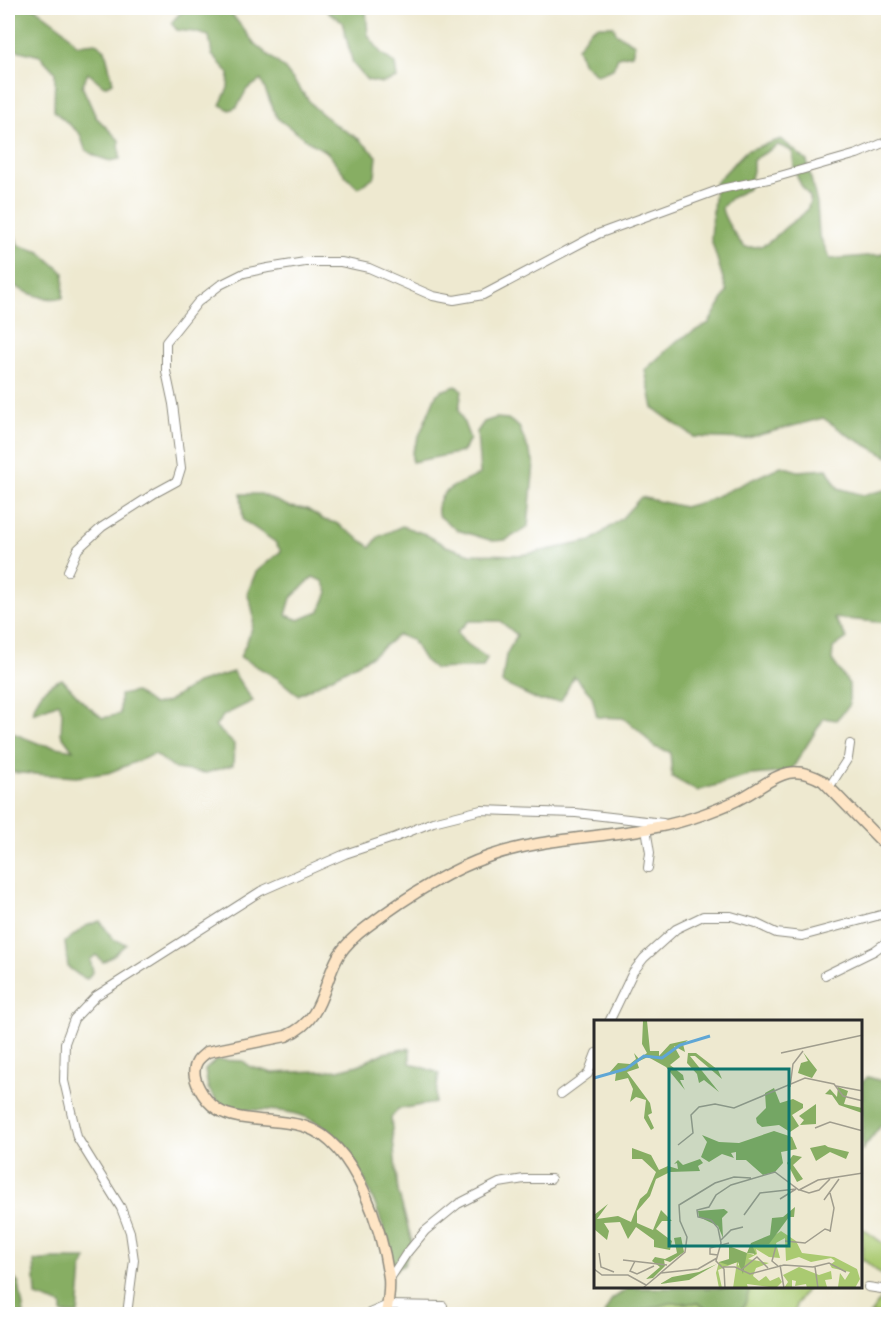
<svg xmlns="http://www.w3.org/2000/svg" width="896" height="1322" font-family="Delius,sans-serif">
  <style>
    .green { fill: #aaca71; stroke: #6a7a4e; stroke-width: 1.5 }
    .forest { fill: #87ae63; stroke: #596c47; stroke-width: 1.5; fill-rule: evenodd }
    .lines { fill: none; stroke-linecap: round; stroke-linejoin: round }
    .minor-casing { stroke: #8c8a7e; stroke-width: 10 }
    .secondary-casing { stroke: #8c8a7e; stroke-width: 13 }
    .minor { stroke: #fff; stroke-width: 8 }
    .secondary { stroke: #fee5c5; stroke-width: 10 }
    .inset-river { fill: none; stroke: #5fa6d5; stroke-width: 3 }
    .inset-road { fill: none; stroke: #a09d8e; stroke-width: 1.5 }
    .view { fill: #0f766e; fill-opacity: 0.15; stroke: #0f766e; stroke-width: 3 }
    .inset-edge { fill: none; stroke: #2b2b2b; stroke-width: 3 }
  </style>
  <rect width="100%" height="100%" fill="#fff"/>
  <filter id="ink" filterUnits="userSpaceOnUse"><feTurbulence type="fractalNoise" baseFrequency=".0167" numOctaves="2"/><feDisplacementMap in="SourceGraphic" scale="12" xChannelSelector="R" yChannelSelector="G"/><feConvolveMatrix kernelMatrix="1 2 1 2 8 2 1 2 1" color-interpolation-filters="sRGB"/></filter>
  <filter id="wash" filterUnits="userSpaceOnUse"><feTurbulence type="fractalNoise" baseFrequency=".008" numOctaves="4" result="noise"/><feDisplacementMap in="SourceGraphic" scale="24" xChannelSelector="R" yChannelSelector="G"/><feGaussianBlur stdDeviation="1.35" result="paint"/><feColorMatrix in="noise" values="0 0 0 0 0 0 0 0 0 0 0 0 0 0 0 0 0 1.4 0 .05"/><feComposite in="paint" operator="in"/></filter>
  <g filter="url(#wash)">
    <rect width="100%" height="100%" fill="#eee9d0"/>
    <g class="green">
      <polygon points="862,1228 888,1247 888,1314 870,1314 888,1290 885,1278 865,1261 862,1261"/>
      <polygon points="750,1288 807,1288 796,1305 795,1314 726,1314 744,1307"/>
      <polygon points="670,1303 698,1303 715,1314 627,1314"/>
    </g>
    <g class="forest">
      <polygon points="8,8 35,8 62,28 77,45 96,43 105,50 113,83 104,86 88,73 82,86 96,117 119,140 120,159 110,161 95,156 85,149 80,134 54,111 55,72 40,56 8,48"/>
      <polygon points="189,8 227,8 255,44 284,68 313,106 334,124 359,139 377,156 375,176 358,188 346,176 328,153 308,141 277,118 261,80 247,89 237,107 230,110 220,105 228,88 229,73 212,55 209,36 194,32 177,30 171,23 179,14"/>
      <polygon points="323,8 362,8 366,10 368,35 381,53 395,64 397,78 382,83 367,80 353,64 342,22"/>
      <polygon points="597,26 613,26 617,34 635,44 632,54 618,57 613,69 597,75 584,64 577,48 589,31"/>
      <path d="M781 139 807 161 817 204 819 234 830 259 879 255 888 251V457L851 437 823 418 744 439 694 437 653 408 645 370 678 340 709 323 727 292 711 239 715 183 746 151ZM778 145 790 150 793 154 794 169 801 185 810 197C811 213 797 218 787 226 771 240 769 248 745 247 737 240 722 216 722 207L731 198 748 189 753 171V160Z"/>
      <path d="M8 222 11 223 18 245 40 252 64 273 63 298C43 301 25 293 8 282Z"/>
      <polygon points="456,386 462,390 459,410 470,439 462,452 412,462 412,453 436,395 441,391"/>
      <path d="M496 418 508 419 519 427 534 463 528 527 506 540 493 541 457 530 438 515C435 488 459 485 480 474L477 432 484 422Z"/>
      <path d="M781 466 798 471 827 469 838 488 863 495 885 490 888 492V623L834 618 847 638 833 648 832 660 849 684V706L836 720 824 718 790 772 751 775 697 791 672 777 670 752 654 747 640 731 623 718 597 717 592 696 574 676 561 701H540L502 683 506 655 517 635 500 621H469L457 632 463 641 487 658 483 667 435 669 424 660 412 640 398 635 372 656 298 695 277 678 240 657C251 631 260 622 247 594L256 572 281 551 275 542 243 520 241 494H261L290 507 307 509 324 520 336 523 371 547 378 537 402 526 425 534 446 546 471 554 522 555 591 541 622 518 641 497 684 507 706 501ZM313 577 323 581 328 592 320 611 299 620 286 615 291 598Z"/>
      <path d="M233 672 253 701 224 715 215 726 234 744 233 765 206 773 175 769 155 754 108 773 76 777 8 772V731L40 744 73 750 61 734 62 712 59 703 33 713C36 696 46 685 62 679L85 704 103 718 120 714V695L135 692 153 705 167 702 197 683Z"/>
      <polygon points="100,921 113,939 126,944 114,955 103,962 96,955 90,960 93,971 87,979 80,976 68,967 65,942 86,926"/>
      <path d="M410 1048V1063L439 1073 435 1103 398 1109 391 1118 398 1191 412 1242 404 1265 390 1273C387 1258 387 1241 383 1227 369 1183 342 1123 292 1113 270 1108 245 1110 223 1110L208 1088 205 1070 216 1060 243 1061 251 1067 273 1073 338 1070 358 1065 384 1053Z"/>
      <polygon points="868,1077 888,1083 887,1118 862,1150 862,1082"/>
      <polygon points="54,1259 86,1259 82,1269 78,1314 62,1314 62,1305 36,1296 34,1261"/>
      <polygon points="8,1271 19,1284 24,1314 8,1314"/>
      <polygon points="629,1288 750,1288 744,1307 726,1314 715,1314 698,1303 670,1303 627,1314 604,1314 612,1299"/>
    </g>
  </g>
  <g filter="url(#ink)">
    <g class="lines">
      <defs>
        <g id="minor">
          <polyline points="68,571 78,549 102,527 155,493 177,481 181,468 173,404 166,371 166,342 198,302 220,285 244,273 268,268 305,262 341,262 369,268 433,296 454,300 483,295 598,234 721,189 773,178 857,154 888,141"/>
          <polyline points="830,786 848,758 850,744"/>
          <polyline points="646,828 650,853 648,868"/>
          <polyline points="825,975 874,951 888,941"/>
          <polyline points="609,1022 633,972 644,958 676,929 703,916 731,916 755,923 776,933 802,936 888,913"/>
          <polyline points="561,1094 588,1074 596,1053"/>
          <polyline points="389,1280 406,1254 425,1231 458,1204 499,1183 524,1179 551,1179"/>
          <polyline points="868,1287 888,1290"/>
          <polyline points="127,1314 134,1260 130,1232 121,1208 77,1137 64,1081 65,1043 74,1019 96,996 261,891 345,854 396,837 433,822 481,810 576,813 663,823"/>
          <polyline points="367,1314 388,1305 443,1306"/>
        </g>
        <path id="secondary" d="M386 1314C388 1303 390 1290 389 1278 382 1231 357 1144 306 1127 281 1118 236 1123 217 1109 205 1101 188 1077 197 1062 199 1058 204 1055 207 1052L286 1036C325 1019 321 986 339 955 346 944 357 934 368 926 405 898 446 871 490 856 559 832 635 840 704 814 718 809 733 803 745 796 775 779 788 761 823 781L888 848"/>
      </defs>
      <use href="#minor" class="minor-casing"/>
      <use href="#secondary" class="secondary-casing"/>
      <use href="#minor" class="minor"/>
      <use href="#secondary" class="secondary"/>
    </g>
  </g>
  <g transform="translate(594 1020)">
    <rect width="268" height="268" fill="#eee9d0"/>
    <path d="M187 211 202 221 208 233 240 237 263 249 266 259 261 268H213L212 264 201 266 202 261 198 260V268H190L194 262 189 255 205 247 225 255 237 251 238 259 231 260 233 267H244L246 253 251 260 256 252 238 248 236 245 241 241 237 238 217 242 205 237 192 241 191 218 182 223 186 238 175 237 162 229 163 234 154 239 175 243 162 248 159 256 165 261 172 256 176 261 185 257 188 262 182 268 153 264 154 268H139L143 242 124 250 128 268H125L122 253 125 242H144V246L153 233 160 235 158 225 169 223Z" fill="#aaca71"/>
    <path d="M49 1H53L56 31H65V36L76 24 94 20 89 24 91 32 80 26 86 37 76 45 89 55 90 60H86L91 70 72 47 54 37 43 42 45 48 33 52 56 83 58 93 54 95 60 108 57 110 50 98 52 80 42 77 36 82 39 69 34 58 21 61 22 53H15L24 43 36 44 42 39 40 33 45 39 53 33 48 24ZM209 32 223 50 218 58 204 53 207 43 214 41ZM94 33H102L124 50 128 59 101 36H96L125 72 110 60 105 63 103 54 93 43ZM244 67 254 71 250 84 268 88V93L245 85 238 75 231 74 236 69 243 77ZM180 68 186 83 199 79 209 84V88L198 95 205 106 196 112 185 105 168 107 163 103 162 98 172 88 171 73ZM222 84V104L206 105 210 100 205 96ZM180 111 198 117 203 129 187 132 189 143 181 152 169 155 152 140H142V132L137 133 140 138 128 134 115 142 107 137 113 122 108 115 125 122 145 123ZM231 125 234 127 255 132 252 139 236 132 222 141 216 128ZM38 128 57 135 65 150 74 146 84 149 83 143 80 144 84 140 89 145 106 139 109 143 104 146 106 151 76 152 62 159 56 176 43 191V203L59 210 67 190 78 201H68L62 209 78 221 76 230 60 227V220L42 207 34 219 26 202 10 203 15 211 13 220 0 209V195L14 184 3 199 24 196 37 202 46 179 53 173 62 152 48 139H38ZM199 135 208 137 199 145 209 159 203 162 193 143ZM201 187 200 197H195L175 224 158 225 162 234 153 233 157 223 176 215 178 198 189 197ZM130 189 134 192 128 198 129 218 124 206 105 197 104 191ZM87 217 90 232 76 242 70 240 71 246 59 258 52 259 66 247 58 241 61 237 71 239 83 233 80 218ZM135 226 153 233 149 254 144 242 134 245 125 242 135 239ZM123 244 95 260 66 264 78 257 105 252Z" fill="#87ae63"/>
    <path class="inset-river" d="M0 58 32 49 50 36 68 38 86 25 116 16"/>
    <path class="inset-road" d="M187 33 269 15M242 66 269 71M196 67 199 44 209 31M221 108 236 102 269 111M84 125 99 113 97 95 105 87 121 84 140 88 211 58 240 64 249 76 269 81M206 170 215 173 225 170 236 159M236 173 240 188 236 212M230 180 245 159M150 195 166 173 202 169 186 179M127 220 137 210 149 207M191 221 211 223 231 209 237 211M182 226 178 241 184 246M5 233 7 247 20 252M124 235 116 234V228L135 223M29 240 73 245M41 241 36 251 43 254 60 246M186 245 190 268M129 247H141L156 254 190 245 219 247 235 243 252 252M221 247 224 268M0 249 8 255H34L52 265M147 250 163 237 174 248M63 256 91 232 93 217 86 201 85 185 121 163 140 157 157 158M49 268 67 253 104 249 123 238M131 268 130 249 122 241 127 223 124 208 117 200 104 197 103 190 115 187 122 175 137 165 181 152 205 170 224 160 269 153"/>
    <path class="view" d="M75 49H195V226H75Z"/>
    <rect width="268" height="268" class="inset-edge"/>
  </g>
  <rect width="896" height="1322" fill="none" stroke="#fff" stroke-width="30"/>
</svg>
